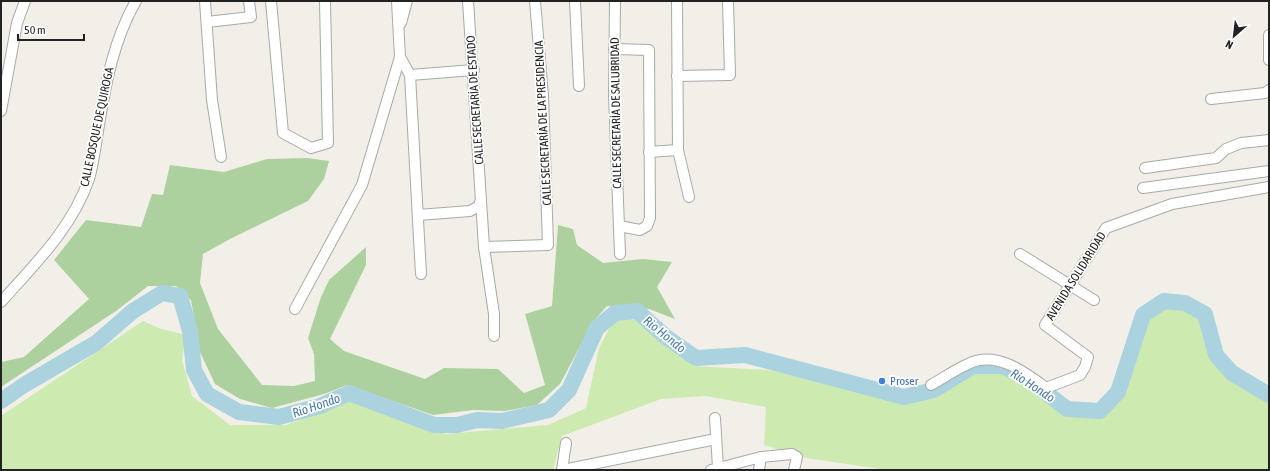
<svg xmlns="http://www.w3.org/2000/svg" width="1270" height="471" font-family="'Asap Condensed',sans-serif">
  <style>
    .grass { fill: #cdebb0 }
    .forest { fill: #add19e }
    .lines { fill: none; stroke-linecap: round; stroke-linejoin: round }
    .river { stroke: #aad3df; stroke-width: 16 }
    .minor-casing { stroke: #a9a9a9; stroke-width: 12 }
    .minor { stroke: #fff; stroke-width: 10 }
    .shop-dot { fill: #3f7fe0; stroke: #fff; stroke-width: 1.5 }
    .labels { text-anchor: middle; stroke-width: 3.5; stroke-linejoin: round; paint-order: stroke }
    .street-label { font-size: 12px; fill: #222; stroke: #fff }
    .shop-label { font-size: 12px; fill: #366cbe; stroke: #fff; text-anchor: start }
    .water-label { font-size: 13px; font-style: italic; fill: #4a7aab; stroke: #fff }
  </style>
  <rect width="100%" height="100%" fill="#f2efe9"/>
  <polygon class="grass" points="1165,306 1183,308 1201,318 1211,358 1229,377 1246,389 1269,386 1269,470 887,470 806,458 764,445 766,407 706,396 661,399 562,436 553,470 1,470 1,416 143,321 161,329 186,335 182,360 192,396 230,425 286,425 351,400 446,434 548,425 586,408 599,348 615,317 641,321 694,366 768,370 826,382 903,402 936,395 974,371 1002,371 1024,382 1065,414 1102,416 1123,394 1147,318"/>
  <polygon class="forest" points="307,158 329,161 324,179 308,201 230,239 203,254 200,283 218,329 262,385 294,386 315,381 314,354 308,338 321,297 329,280 366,247 366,265 330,339 344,351 425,379 444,368 498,369 524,393 545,385 525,314 552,306 558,225 573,229 577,245 603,263 643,259 672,262 657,287 675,319 649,309 607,306 593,322 560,384 537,405 505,411 473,410 433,415 347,385 324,394 272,408 240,399 215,384 200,352 191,300 176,286 148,286 116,311 1,387 1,362 24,357 89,299 54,260 86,220 141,227 152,194 163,195 170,165 224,172 267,159"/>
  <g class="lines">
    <polyline class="river" points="1,401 24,385 96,343 133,311 162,293 180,296 190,331 194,370 207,394 239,412 279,417 320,406 349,393 434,425 457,425 477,420 502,421 549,410 569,390 597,328 615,313 637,311 666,337 696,358 745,355 904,397 934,390 973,366 1003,366 1027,378 1067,409 1100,411 1118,392 1143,315 1164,301 1185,303 1205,314 1216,355 1232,373 1269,395"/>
    <defs>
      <g id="minor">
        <polyline points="205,1 212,100 221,157"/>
        <polyline points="271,1 283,133 311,148 328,143 325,1"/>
        <polyline points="468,1 484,247 494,314 494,336"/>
        <polyline points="575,1 579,86"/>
        <polyline points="615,1 614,95 620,254"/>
        <polyline points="677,1 678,150 689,197"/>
        <polyline points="207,22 251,17 249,1"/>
        <polyline points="401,23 407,1"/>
        <polyline points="1269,35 1269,60"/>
        <polyline points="614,49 649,50 650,218 647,226 640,230 619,226"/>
        <polyline points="400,57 410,75 421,274"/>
        <polyline points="410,75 474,70"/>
        <polyline points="677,76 730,75 728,1"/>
        <polyline points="1211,99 1265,93 1269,90"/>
        <polyline points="1,111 17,23 25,1"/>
        <polyline points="649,152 678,150"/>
        <polyline points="1145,168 1216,158 1226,149 1241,143 1269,140"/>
        <polyline points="1143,188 1269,171"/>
        <polyline points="418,215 470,211 479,206 481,199"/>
        <polyline points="484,247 548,245 543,96 535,1"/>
        <polyline points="1020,254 1094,300"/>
        <path d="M1 302C35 264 72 228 89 179 94 162 96 143 99 125 106 82 114 39 136 1"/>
        <polyline points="295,309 362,185 400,57 397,1"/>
        <path d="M931 385C943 378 955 370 968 364 996 350 1025 372 1046 388L1080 375 1085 367 1088 357 1045 325 1106 228 1172 204 1269 187"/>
        <polyline points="715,418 718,468"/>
        <polyline points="562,470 566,443"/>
        <polyline points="563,470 716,439"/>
        <polyline points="711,470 761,457 792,454 797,457 794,470"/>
        <polyline points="759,470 761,457"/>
      </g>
    </defs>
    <use href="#minor" class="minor-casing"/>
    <use href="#minor" class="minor"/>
  </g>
  <circle class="shop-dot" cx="882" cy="381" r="4"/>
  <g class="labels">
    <g class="street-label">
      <text transform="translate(475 100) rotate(-94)" y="4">CALLE SECRETARÍA DE ESTADO</text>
      <text transform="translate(616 113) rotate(-91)" y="4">CALLE SECRETARÍA DE SALUBRIDAD</text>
      <text transform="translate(543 123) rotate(-93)" y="4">CALLE SECRETARÍA DE LA PRESIDENCIA</text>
      <text transform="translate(97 127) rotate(-78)" y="4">CALLE BOSQUE DE QUIROGA</text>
      <text transform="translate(1076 276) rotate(-58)" y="4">AVENIDA SOLIDARIDAD</text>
    </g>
    <g class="shop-label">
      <text x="890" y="385">Proser</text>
    </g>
    <g class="water-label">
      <text transform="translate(665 334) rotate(39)" y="5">Rio Hondo</text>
      <text transform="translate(1033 385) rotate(33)" y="5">Rio Hondo</text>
      <text transform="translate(316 405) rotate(-19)" y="5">Rio Hondo</text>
    </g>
  </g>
  <rect width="1270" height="471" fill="none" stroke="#222222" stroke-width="4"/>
  <g transform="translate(1234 36) rotate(208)" stroke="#ffffff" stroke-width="3" paint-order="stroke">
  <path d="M0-3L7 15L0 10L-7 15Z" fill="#222222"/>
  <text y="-6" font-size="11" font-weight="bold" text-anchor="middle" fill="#222222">N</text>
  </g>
  <path d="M18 34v6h66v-6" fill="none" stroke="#222222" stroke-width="2"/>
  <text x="24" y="34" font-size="12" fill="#222222" stroke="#ffffff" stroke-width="3" paint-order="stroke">50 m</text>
</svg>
